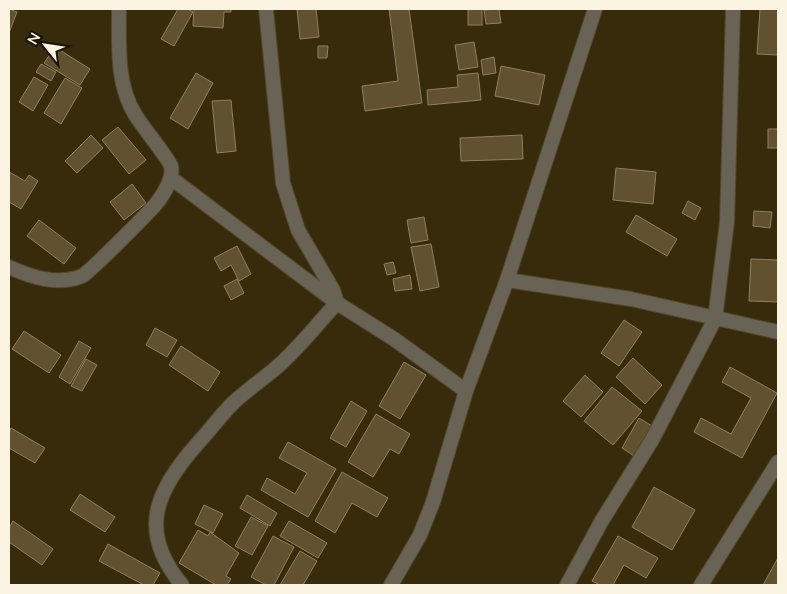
<svg xmlns="http://www.w3.org/2000/svg" width="787" height="594" font-family="Lato,sans-serif">
  <style>
    .building { fill: #61512e; stroke: #8e8060 }
    .lines { fill: none; stroke-linecap: round; stroke-linejoin: round }
    .minor-casing { stroke: #52472a; stroke-width: 16 }
    .minor { stroke: #696356; stroke-width: 14 }
  </style>
  <rect width="100%" height="100%" fill="#372b0c"/>
  <g class="building">
    <polygon points="9,9 17,12 9,33"/>
    <polygon points="178,9 188,9 193,12 174,46 161,39"/>
    <polygon points="194,9 231,9 231,12 224,12 223,28 193,26"/>
    <polygon points="297,9 316,9 319,37 300,39"/>
    <polygon points="389,9 409,9 422,103 365,111 362,86 398,81"/>
    <rect x="468" y="9" width="14" height="16"/>
    <polygon points="499,9 501,23 486,24 484,10"/>
    <polygon points="760,9 778,9 778,55 757,54"/>
    <polygon points="474,42 478,67 459,70 455,45"/>
    <polygon points="318,46 328,46 327,58 318,58"/>
    <polygon points="55,47 90,69 80,85 44,63"/>
    <polygon points="494,57 496,73 483,75 481,60"/>
    <polygon points="41,64 56,72 51,81 36,72"/>
    <polygon points="501,66 545,75 539,105 495,96"/>
    <polygon points="196,73 213,83 188,129 170,118"/>
    <polygon points="478,73 481,100 428,105 427,90 458,87 457,75"/>
    <polygon points="34,77 48,85 33,111 19,102"/>
    <polygon points="65,78 82,88 61,124 44,113"/>
    <polygon points="231,100 236,151 217,153 212,101"/>
    <polygon points="118,127 146,160 129,174 102,140"/>
    <rect x="768" y="129" width="10" height="19"/>
    <polygon points="91,135 103,148 77,173 65,161"/>
    <polygon points="522,135 523,159 461,161 460,138"/>
    <polygon points="616,168 656,172 653,204 613,200"/>
    <polygon points="9,172 25,181 29,175 38,181 21,209 9,202"/>
    <polygon points="132,184 146,203 124,220 110,202"/>
    <polygon points="688,201 701,208 695,220 682,213"/>
    <polygon points="754,211 772,212 770,228 753,226"/>
    <polygon points="636,215 677,239 667,256 626,232"/>
    <polygon points="424,217 428,240 411,243 407,220"/>
    <polygon points="39,220 76,248 64,264 27,236"/>
    <polygon points="431,244 439,287 420,291 411,247"/>
    <polygon points="237,246 251,274 239,281 231,265 221,271 214,258"/>
    <polygon points="751,259 778,260 778,302 749,301"/>
    <polygon points="393,262 396,273 387,275 384,264"/>
    <polygon points="410,275 412,289 395,291 393,279"/>
    <polygon points="237,279 244,293 231,300 224,286"/>
    <polygon points="624,320 642,332 619,366 601,353"/>
    <polygon points="155,328 177,340 167,357 146,345"/>
    <polygon points="24,331 61,355 49,373 12,349"/>
    <polygon points="79,341 91,348 70,384 59,377"/>
    <polygon points="181,346 220,372 208,391 169,365"/>
    <polygon points="633,358 662,385 645,404 616,377"/>
    <polygon points="86,359 97,365 82,391 71,386"/>
    <polygon points="404,362 426,375 400,419 379,406"/>
    <polygon points="730,367 777,393 742,458 694,432 701,418 731,434 751,398 722,382"/>
    <polygon points="585,375 603,392 581,417 563,401"/>
    <polygon points="612,387 642,411 613,445 584,421"/>
    <polygon points="351,401 367,411 346,447 330,438"/>
    <polygon points="376,414 410,434 399,454 390,449 373,477 348,462"/>
    <polygon points="639,418 652,426 634,456 622,448"/>
    <polygon points="11,428 45,448 35,463 9,448 9,433"/>
    <polygon points="288,442 336,469 308,517 261,490 267,478 295,494 307,473 279,458"/>
    <polygon points="342,472 388,498 377,517 352,503 335,533 315,521"/>
    <polygon points="654,487 695,510 672,550 632,527"/>
    <polygon points="80,494 115,517 105,532 70,510"/>
    <polygon points="247,495 277,513 270,526 240,508"/>
    <polygon points="204,505 223,514 213,533 195,524"/>
    <polygon points="251,517 268,526 252,555 235,546"/>
    <polygon points="13,521 53,549 42,565 9,542 9,528"/>
    <polygon points="289,521 327,543 318,558 280,536"/>
    <polygon points="198,530 208,536 210,532 239,553 226,576 231,579 227,585 216,585 179,563"/>
    <polygon points="273,536 294,547 274,585 266,585 251,577"/>
    <polygon points="618,536 658,558 646,578 624,565 613,585 600,585 592,581"/>
    <polygon points="108,544 160,573 153,585 144,585 99,561"/>
    <polygon points="300,551 317,561 303,585 280,585"/>
    <polygon points="778,558 778,585 763,585"/>
  </g>
  <g class="lines">
    <defs>
      <g id="minor">
        <polyline points="266,9 283,183 298,230 333,290 337,303 394,339 466,391"/>
        <path d="M171 178 337 303C317 324 299 348 277 367 263 379 247 390 233 403 221 415 210 430 198 443 156 490 137 531 182 585"/>
        <path d="M9 267C31 277 57 286 82 276 90 272 147 214 156 204 163 195 174 178 171 166 169 159 142 126 136 116 116 86 119 44 119 9"/>
        <polyline points="507,280 631,299 778,332"/>
        <polyline points="391,585 420,535 433,502 466,391 507,280 595,9"/>
        <polyline points="567,585 601,522 652,440 715,319 727,222 733,9"/>
        <polyline points="701,585 778,462"/>
      </g>
    </defs>
    <use href="#minor" class="minor-casing"/>
    <use href="#minor" class="minor"/>
  </g>
  <rect width="787" height="594" fill="none" stroke="#fbf3e2" stroke-width="20"/>
  <g transform="translate(45 45) rotate(300)" stroke="#1a1408" stroke-width="4" paint-order="stroke">
  <path d="M0-4L9 19L0 12L-9 19Z" fill="#fbf3e2"/>
  <text y="-8" font-size="14" font-weight="bold" text-anchor="middle" fill="#fbf3e2">N</text>
  </g>
</svg>
